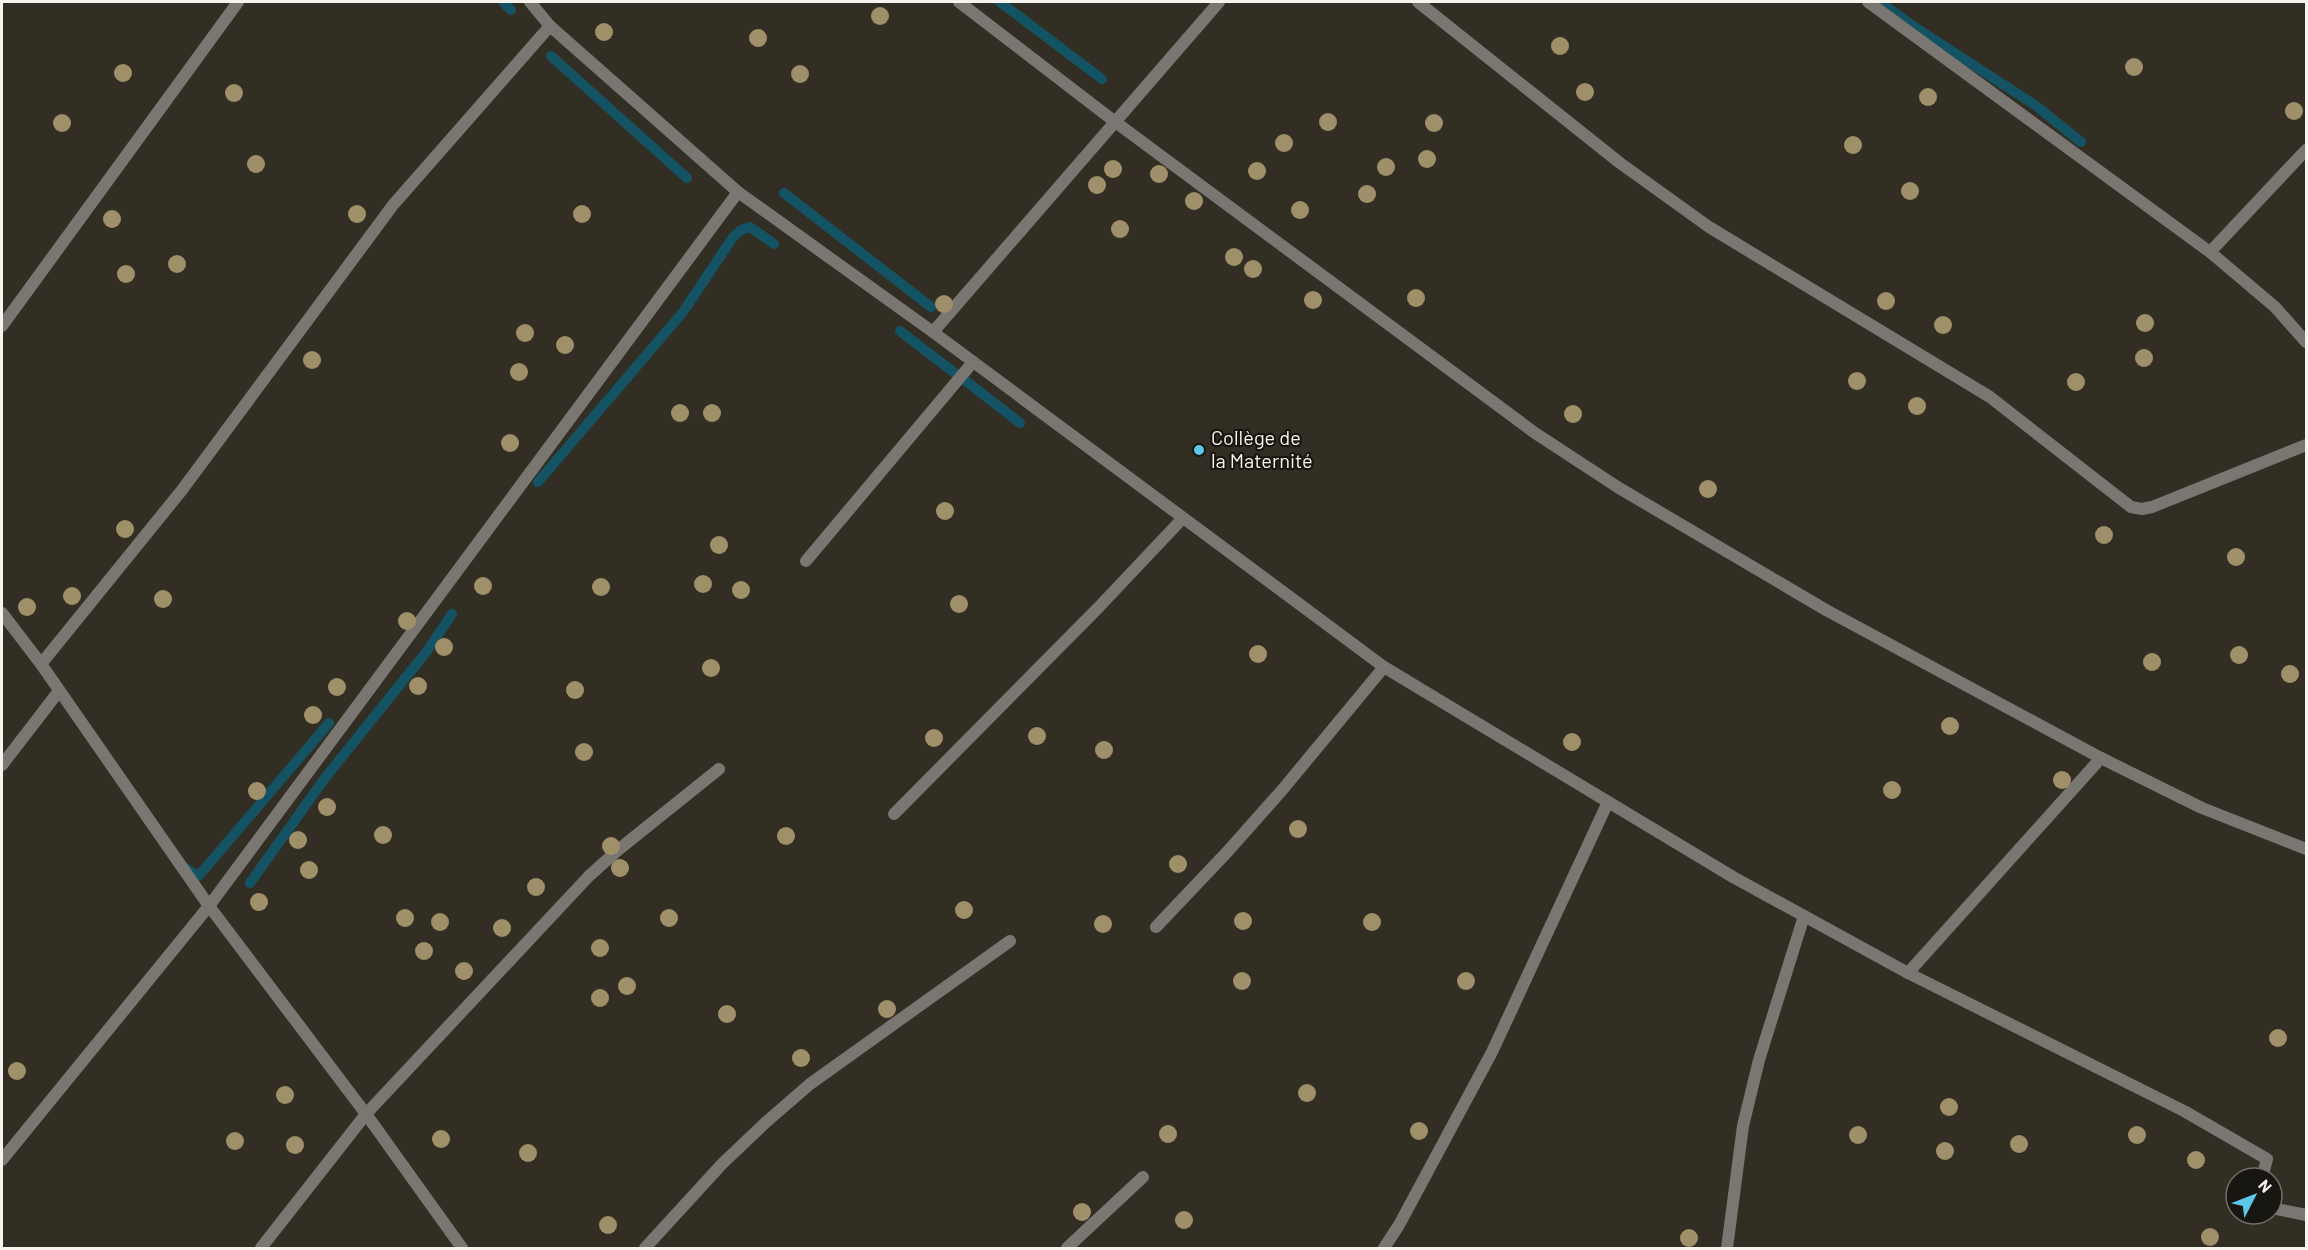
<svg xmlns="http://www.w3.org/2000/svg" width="2308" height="1250" font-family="Barlow,sans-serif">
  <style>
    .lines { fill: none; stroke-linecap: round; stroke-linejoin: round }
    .stream { stroke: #145363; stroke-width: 10 }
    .street { stroke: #7a7772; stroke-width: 12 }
    .tree { fill: #9f9069 }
    .poi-dot { fill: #5ac8e6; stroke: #181611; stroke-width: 2 }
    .labels { text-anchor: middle; stroke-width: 4.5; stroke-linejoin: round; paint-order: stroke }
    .poi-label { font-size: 20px; fill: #f7f4ed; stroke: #181611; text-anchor: start }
  </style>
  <rect width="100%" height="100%" fill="#322e23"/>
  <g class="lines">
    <g class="stream">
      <polyline points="503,2 511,10"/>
      <polyline points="1000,2 1102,79"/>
      <polyline points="1880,2 1913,26 2035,105 2081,142"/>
      <polyline points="551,56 687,178"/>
      <polyline points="784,193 931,307"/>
      <polyline points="900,331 960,377"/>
      <polyline points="962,378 1020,423"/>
      <polyline points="538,482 683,312 733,237 741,230 750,227 774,244"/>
      <polyline points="184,867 198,876 208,865 329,723"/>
      <polyline points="250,883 325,778 427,651 452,614"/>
    </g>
    <g class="street">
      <polyline points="530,2 550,26 738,192 933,332 1384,667 1733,877 1908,973 2184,1111 2267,1159 2262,1178"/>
      <polyline points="959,2 1114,121 1535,433 1619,488 1826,610 2101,758 2202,808 2306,849"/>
      <polyline points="1418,2 1620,163 1709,227 1990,397 2131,507 2142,509 2152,507 2306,445"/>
      <polyline points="1868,2 2210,252 2275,307 2306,342"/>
      <polyline points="2210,252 2306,150"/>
      <polyline points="2,326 238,2"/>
      <polyline points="933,332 1219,2"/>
      <polyline points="806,561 973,362"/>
      <polyline points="2,613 41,664 209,906 366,1114 462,1248"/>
      <polyline points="41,664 182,490 393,205 550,26"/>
      <polyline points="2,765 59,691"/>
      <polyline points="894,814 1098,608 1183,518"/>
      <polyline points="1156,927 1229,850 1283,789 1384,667"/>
      <polyline points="1908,973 2101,758"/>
      <polyline points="2,1160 209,906 738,192"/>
      <polyline points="2272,1208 2306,1215"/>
      <polyline points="261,1248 366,1114 589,876 618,850 719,769"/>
      <polyline points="645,1248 722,1164 765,1123 810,1084 1010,941"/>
      <polyline points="1067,1248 1143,1177"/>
      <polyline points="1384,1248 1399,1225 1492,1052 1608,802"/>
      <polyline points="1727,1248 1743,1126 1759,1060 1804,916"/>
    </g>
  </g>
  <g class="tree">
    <circle cx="880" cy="16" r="9"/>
    <circle cx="604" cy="32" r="9"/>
    <circle cx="758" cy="38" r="9"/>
    <circle cx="1560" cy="46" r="9"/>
    <circle cx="2134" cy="67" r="9"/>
    <circle cx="123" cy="73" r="9"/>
    <circle cx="800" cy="74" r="9"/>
    <circle cx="1585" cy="92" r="9"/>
    <circle cx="234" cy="93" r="9"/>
    <circle cx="1928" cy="97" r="9"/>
    <circle cx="2294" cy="111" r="9"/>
    <circle cx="1328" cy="122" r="9"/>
    <circle cx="62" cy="123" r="9"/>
    <circle cx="1434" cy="123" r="9"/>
    <circle cx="1284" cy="143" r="9"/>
    <circle cx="1853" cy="145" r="9"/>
    <circle cx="1427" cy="159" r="9"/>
    <circle cx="256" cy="164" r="9"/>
    <circle cx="1386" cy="167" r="9"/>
    <circle cx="1113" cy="169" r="9"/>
    <circle cx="1257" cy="171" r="9"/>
    <circle cx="1159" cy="174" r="9"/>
    <circle cx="1097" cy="185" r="9"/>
    <circle cx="1910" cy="191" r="9"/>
    <circle cx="1367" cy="194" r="9"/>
    <circle cx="1194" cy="201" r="9"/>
    <circle cx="1300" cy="210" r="9"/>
    <circle cx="357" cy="214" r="9"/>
    <circle cx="582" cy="214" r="9"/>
    <circle cx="112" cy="219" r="9"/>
    <circle cx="1120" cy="229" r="9"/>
    <circle cx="1234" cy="257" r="9"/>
    <circle cx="177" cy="264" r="9"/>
    <circle cx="1253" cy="269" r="9"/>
    <circle cx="126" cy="274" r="9"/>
    <circle cx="1416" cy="298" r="9"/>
    <circle cx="1313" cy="300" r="9"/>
    <circle cx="1886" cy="301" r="9"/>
    <circle cx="944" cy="304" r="9"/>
    <circle cx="2145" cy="323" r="9"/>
    <circle cx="1943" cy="325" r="9"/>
    <circle cx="525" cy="333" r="9"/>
    <circle cx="565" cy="345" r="9"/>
    <circle cx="2144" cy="358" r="9"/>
    <circle cx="312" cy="360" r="9"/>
    <circle cx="519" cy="372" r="9"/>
    <circle cx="1857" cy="381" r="9"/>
    <circle cx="2076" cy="382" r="9"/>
    <circle cx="1917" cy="406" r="9"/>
    <circle cx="680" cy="413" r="9"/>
    <circle cx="712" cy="413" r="9"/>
    <circle cx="1573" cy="414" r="9"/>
    <circle cx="510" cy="443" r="9"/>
    <circle cx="1708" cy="489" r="9"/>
    <circle cx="945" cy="511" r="9"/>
    <circle cx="125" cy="529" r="9"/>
    <circle cx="2104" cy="535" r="9"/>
    <circle cx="719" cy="545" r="9"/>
    <circle cx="2236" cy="557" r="9"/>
    <circle cx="703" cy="584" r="9"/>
    <circle cx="483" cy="586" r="9"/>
    <circle cx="601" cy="587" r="9"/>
    <circle cx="741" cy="590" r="9"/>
    <circle cx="72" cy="596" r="9"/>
    <circle cx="163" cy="599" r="9"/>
    <circle cx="959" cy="604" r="9"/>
    <circle cx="27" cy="607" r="9"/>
    <circle cx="407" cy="621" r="9"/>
    <circle cx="444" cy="647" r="9"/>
    <circle cx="1258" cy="654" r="9"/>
    <circle cx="2239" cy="655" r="9"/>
    <circle cx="2152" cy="662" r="9"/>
    <circle cx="711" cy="668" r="9"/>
    <circle cx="2290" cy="674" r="9"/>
    <circle cx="418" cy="686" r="9"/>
    <circle cx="337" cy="687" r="9"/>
    <circle cx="575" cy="690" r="9"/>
    <circle cx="313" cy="715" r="9"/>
    <circle cx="1950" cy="726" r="9"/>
    <circle cx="1037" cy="736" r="9"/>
    <circle cx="934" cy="738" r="9"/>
    <circle cx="1572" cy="742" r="9"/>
    <circle cx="1104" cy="750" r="9"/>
    <circle cx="584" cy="752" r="9"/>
    <circle cx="2062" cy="780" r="9"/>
    <circle cx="1892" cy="790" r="9"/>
    <circle cx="257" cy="791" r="9"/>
    <circle cx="327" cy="807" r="9"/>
    <circle cx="1298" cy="829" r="9"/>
    <circle cx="383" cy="835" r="9"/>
    <circle cx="786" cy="836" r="9"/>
    <circle cx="298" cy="840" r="9"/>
    <circle cx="611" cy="846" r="9"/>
    <circle cx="1178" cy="864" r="9"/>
    <circle cx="620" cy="868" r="9"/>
    <circle cx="309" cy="870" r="9"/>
    <circle cx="536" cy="887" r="9"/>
    <circle cx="259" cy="902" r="9"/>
    <circle cx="964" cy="910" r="9"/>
    <circle cx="405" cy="918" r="9"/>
    <circle cx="669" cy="918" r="9"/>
    <circle cx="1243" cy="921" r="9"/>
    <circle cx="440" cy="922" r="9"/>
    <circle cx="1372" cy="922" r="9"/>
    <circle cx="1103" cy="924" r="9"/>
    <circle cx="502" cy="928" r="9"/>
    <circle cx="600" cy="948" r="9"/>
    <circle cx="424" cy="951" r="9"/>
    <circle cx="464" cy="971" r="9"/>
    <circle cx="1242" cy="981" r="9"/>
    <circle cx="1466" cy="981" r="9"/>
    <circle cx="627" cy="986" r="9"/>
    <circle cx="600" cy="998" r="9"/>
    <circle cx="887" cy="1009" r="9"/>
    <circle cx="727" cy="1014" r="9"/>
    <circle cx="2278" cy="1038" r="9"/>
    <circle cx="801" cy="1058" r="9"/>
    <circle cx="17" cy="1071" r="9"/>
    <circle cx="1307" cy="1093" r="9"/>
    <circle cx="285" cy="1095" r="9"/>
    <circle cx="1949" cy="1107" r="9"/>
    <circle cx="1419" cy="1131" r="9"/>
    <circle cx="1168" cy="1134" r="9"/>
    <circle cx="1858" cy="1135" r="9"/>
    <circle cx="2137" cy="1135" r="9"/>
    <circle cx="441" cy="1139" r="9"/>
    <circle cx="235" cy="1141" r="9"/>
    <circle cx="2019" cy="1144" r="9"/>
    <circle cx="295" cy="1145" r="9"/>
    <circle cx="1945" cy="1151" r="9"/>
    <circle cx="528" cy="1153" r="9"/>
    <circle cx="2196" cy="1160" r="9"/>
    <circle cx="1082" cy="1212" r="9"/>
    <circle cx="1184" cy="1220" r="9"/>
    <circle cx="608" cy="1225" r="9"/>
    <circle cx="2210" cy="1237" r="9"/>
    <circle cx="1689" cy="1238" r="9"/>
  </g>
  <circle class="poi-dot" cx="1199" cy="450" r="6"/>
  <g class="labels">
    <g class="poi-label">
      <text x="1211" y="445">Collège de<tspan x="1211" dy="23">la Maternité</tspan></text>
    </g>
  </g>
  <rect width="2308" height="1250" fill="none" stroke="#f7f4ed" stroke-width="6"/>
  <g transform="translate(2254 1196) rotate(48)"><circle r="28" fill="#181611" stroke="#716f69" stroke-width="1.5"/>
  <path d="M0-4.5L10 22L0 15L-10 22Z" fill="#5ac8e6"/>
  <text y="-9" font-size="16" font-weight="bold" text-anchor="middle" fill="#f7f4ed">N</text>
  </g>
</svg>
